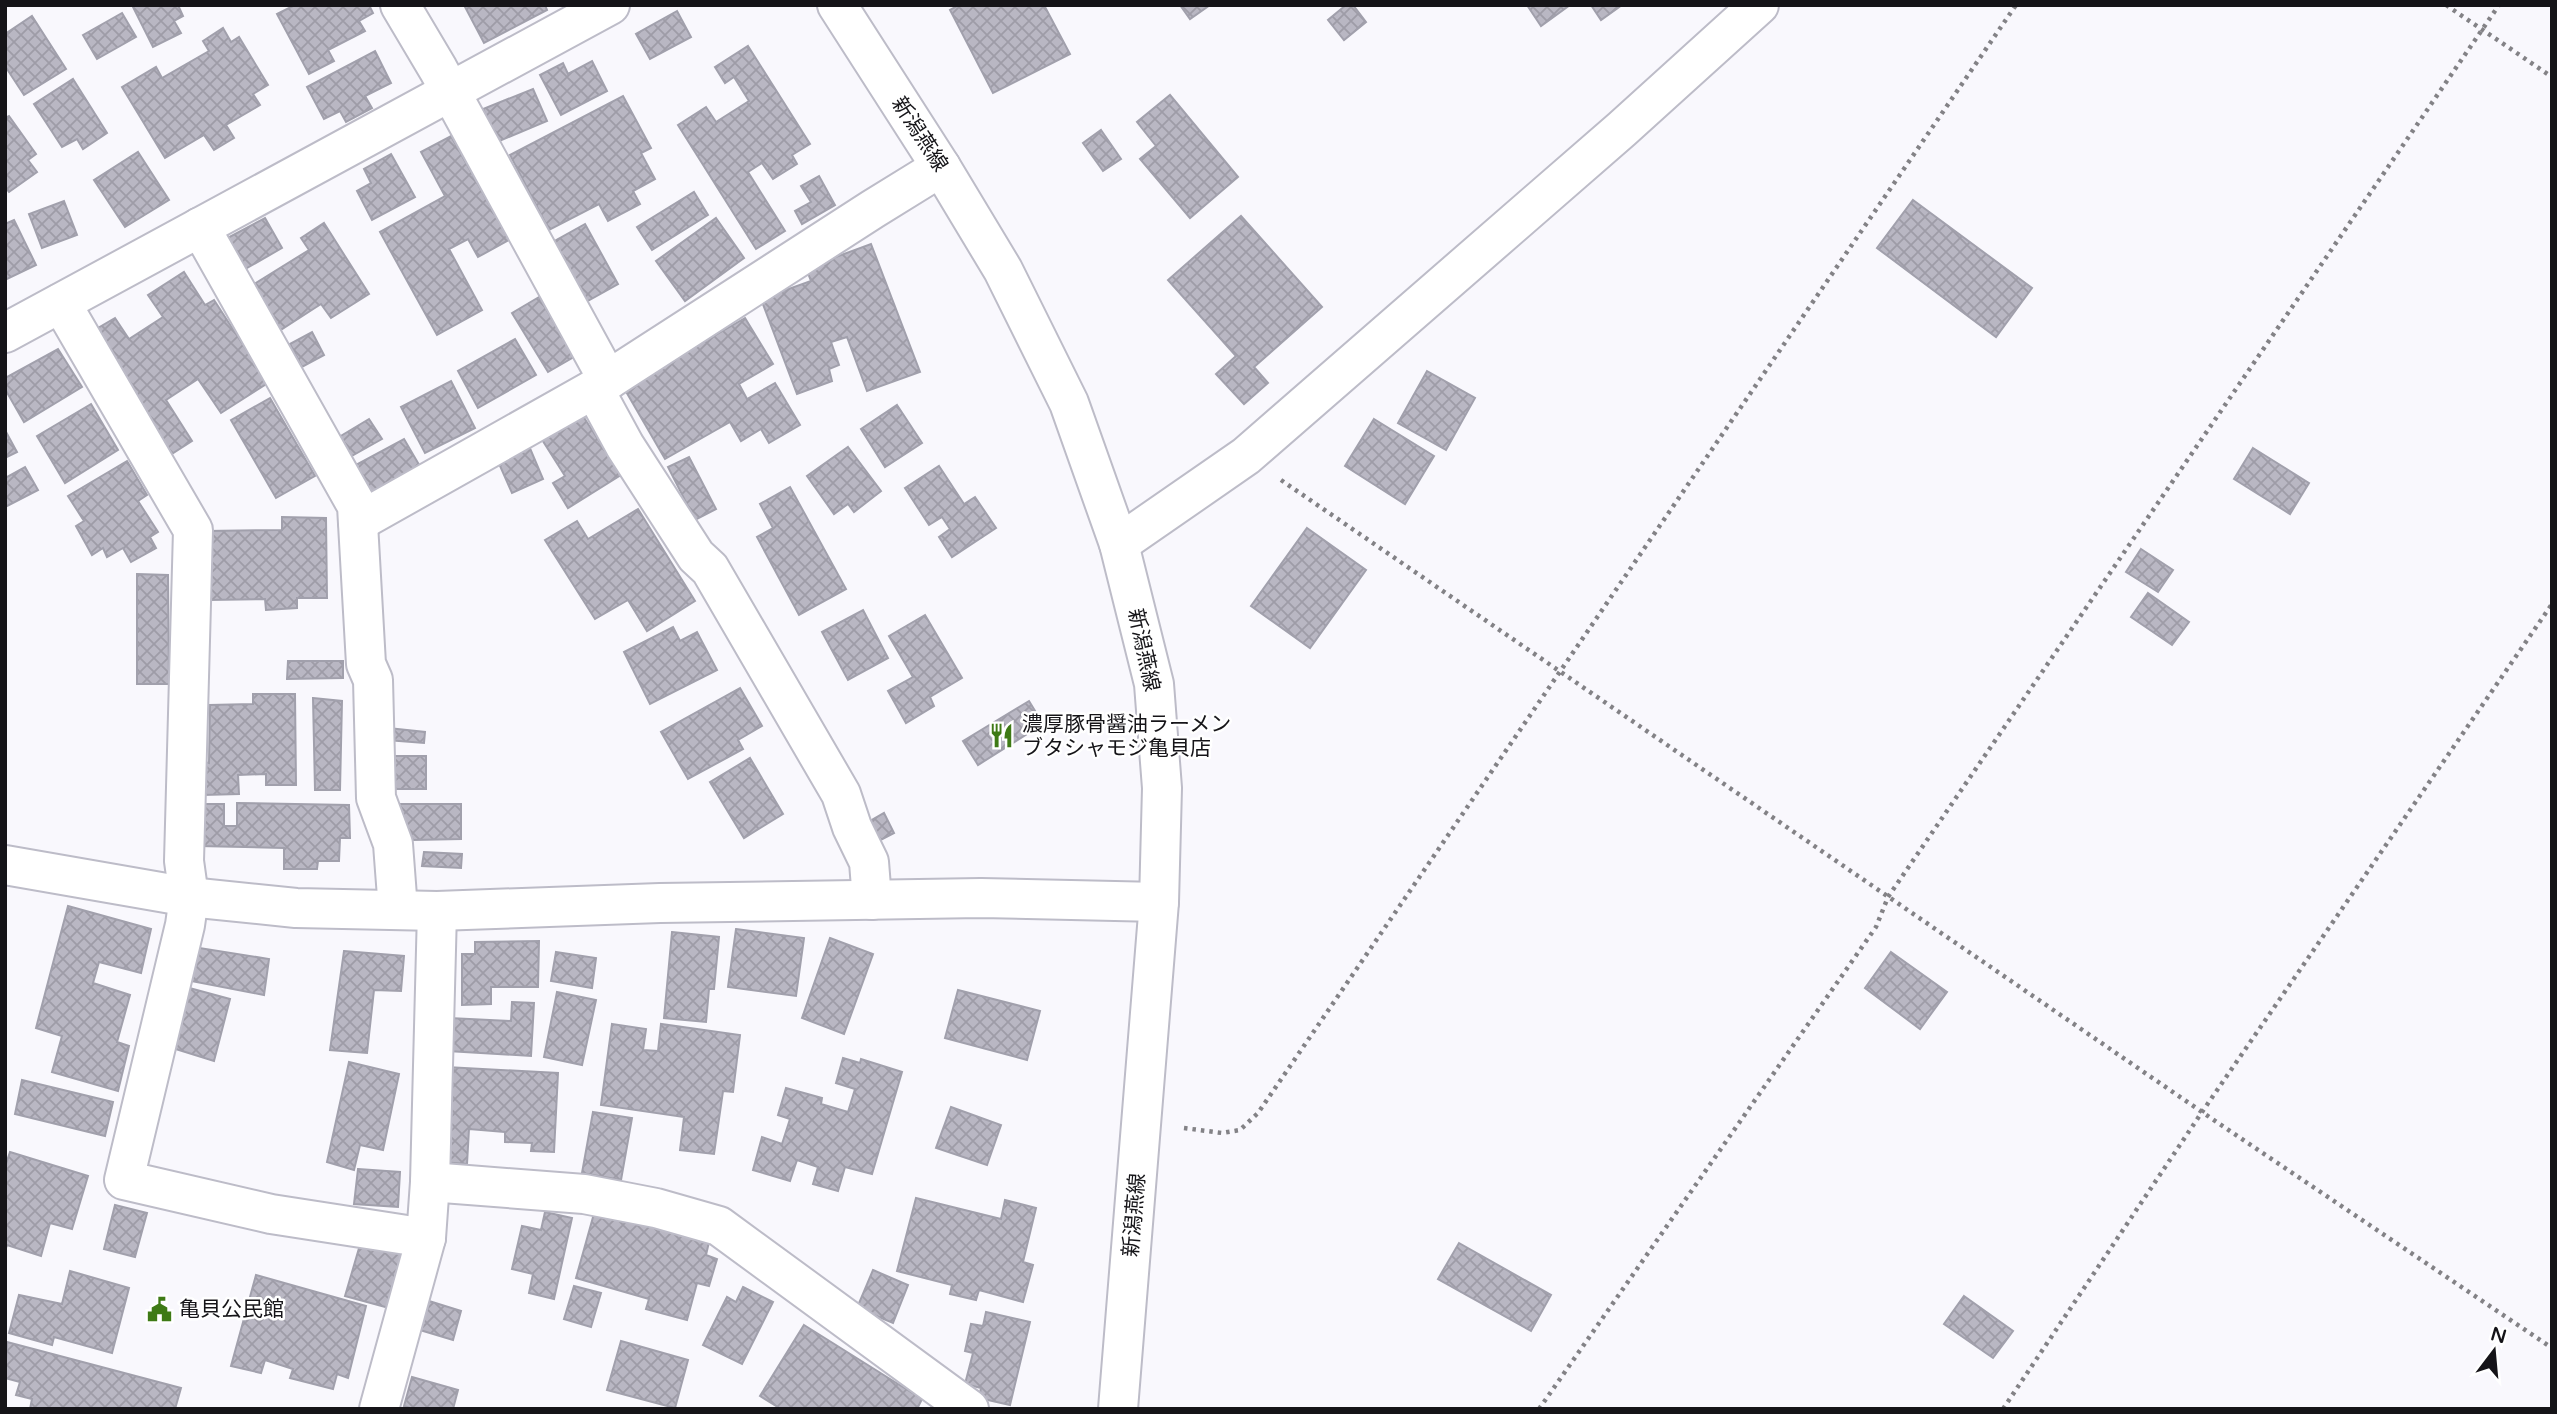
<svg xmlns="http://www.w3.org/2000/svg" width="2557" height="1414" font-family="'Varela Round','Noto Sans JP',sans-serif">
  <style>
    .building { fill: url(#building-cross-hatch); stroke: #a1a0ac; stroke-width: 2 }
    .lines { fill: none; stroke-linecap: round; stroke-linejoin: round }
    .street-casing { stroke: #bdbcc8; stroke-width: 42 }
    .primary-casing { stroke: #bdbcc8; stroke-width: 42 }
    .path { stroke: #838286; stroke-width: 4.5; stroke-dasharray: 3.5 5; stroke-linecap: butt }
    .street { stroke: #fff; stroke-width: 38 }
    .primary { stroke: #fff; stroke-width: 38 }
    .labels { text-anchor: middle; stroke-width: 5; stroke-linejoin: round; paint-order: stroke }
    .street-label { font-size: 21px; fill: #151418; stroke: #fff }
    .poi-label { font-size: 21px; fill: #151418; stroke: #fff; text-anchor: start }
  </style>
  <defs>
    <pattern id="building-cross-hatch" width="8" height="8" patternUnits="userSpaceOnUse" patternTransform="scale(1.75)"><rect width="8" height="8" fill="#b9b7c3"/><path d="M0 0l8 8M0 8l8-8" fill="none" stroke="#9e9ca7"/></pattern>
  </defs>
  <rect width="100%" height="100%" fill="#f9f8fd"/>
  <g class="building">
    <polygon points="132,5 178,5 183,16 174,21 181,33 153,47"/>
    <polygon points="295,5 369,5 373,13 359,21 365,31 328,50 334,61 309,74 277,14"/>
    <polygon points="464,5 545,5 547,10 484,43"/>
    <polygon points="959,5 1044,5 1070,54 993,93 950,10"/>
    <polygon points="1180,5 1210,5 1190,19"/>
    <polygon points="1346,5 1353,5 1366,22 1344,40 1328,20"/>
    <polygon points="1527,5 1570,5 1541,26"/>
    <polygon points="1591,5 1622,5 1601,20"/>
    <polygon points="677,11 691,37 650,59 636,34"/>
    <polygon points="122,13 136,37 97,59 83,35"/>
    <polygon points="32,16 66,69 24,95 5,66 5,34"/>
    <polygon points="223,28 231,42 239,37 268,85 253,94 260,105 226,125 234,138 214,150 204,135 165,158 122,87 156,67 162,78 209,51 203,41"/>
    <polygon points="748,46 810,144 792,155 797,164 773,179 762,163 748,172 785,231 756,249 678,125 706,107 716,122 749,101 734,77 725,83 715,67"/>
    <polygon points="375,51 391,83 365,96 372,108 346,122 340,111 324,119 307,87"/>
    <polygon points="592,61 607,91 561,115 540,75 563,63 568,74"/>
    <polygon points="73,79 107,133 83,149 77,139 62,147 34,104"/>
    <polygon points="533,89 547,121 497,142 483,109"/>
    <polygon points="1170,95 1238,177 1190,218 1140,159 1156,146 1137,122"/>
    <polygon points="623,96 651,148 641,153 655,179 633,191 640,204 608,221 599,204 549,230 510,155"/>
    <polygon points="9,116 36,154 28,160 37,172 9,192 5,187 5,118"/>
    <polygon points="1101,130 1121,159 1103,171 1083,143"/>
    <polygon points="451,136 509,240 478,257 468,239 449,249 482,310 437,335 380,232 445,196 421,152"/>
    <polygon points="138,152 169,200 125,227 94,180"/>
    <polygon points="391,154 415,197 372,220 357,191 371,183 364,169"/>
    <polygon points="819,176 835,205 802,224 795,211 811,202 801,186"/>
    <polygon points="694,192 708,215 652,250 637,227"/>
    <polygon points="1913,200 2032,288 1996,337 1877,248"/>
    <polygon points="64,201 77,235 42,248 29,214"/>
    <polygon points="1241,216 1322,307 1254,367 1268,383 1244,404 1216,374 1236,356 1168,280"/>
    <polygon points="265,218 282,248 240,272 222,241"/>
    <polygon points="716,218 744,258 685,301 656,261"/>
    <polygon points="14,220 36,265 5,280 5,224"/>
    <polygon points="324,223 369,294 331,318 321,304 279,331 251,286 309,250 301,238"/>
    <polygon points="585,224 618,284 586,302 553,242"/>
    <polygon points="871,244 920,372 867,391 847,337 831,342 839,365 829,369 832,381 797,394 761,299 811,281 806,268"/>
    <polygon points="184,272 205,305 214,300 268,383 221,413 198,379 166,400 192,441 170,455 91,332 115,318 129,339 163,317 148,295"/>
    <polygon points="539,297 574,357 548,372 512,313"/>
    <polygon points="745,318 773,364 739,384 747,399 775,383 800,425 769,443 761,429 741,441 730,422 665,459 624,388"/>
    <polygon points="312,332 324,355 302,367 290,344"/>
    <polygon points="515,339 536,375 478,408 458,371"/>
    <polygon points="58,349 82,387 24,422 5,389 5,378"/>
    <polygon points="1427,371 1475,398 1446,450 1398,423"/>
    <polygon points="451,381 475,428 425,453 401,407"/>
    <polygon points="270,398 315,476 276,498 231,420"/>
    <polygon points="91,404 118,450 65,483 37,436"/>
    <polygon points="897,405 922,443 885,467 861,429"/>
    <polygon points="581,413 621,475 568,508 553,483 565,476 541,438"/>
    <polygon points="369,419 382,439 350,457 339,437"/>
    <polygon points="1374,419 1434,456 1405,504 1345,466"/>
    <polygon points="5,430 17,452 5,458"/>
    <polygon points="404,439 421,468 372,495 356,465"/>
    <polygon points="529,446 543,479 512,493 497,459"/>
    <polygon points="848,447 881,491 854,512 848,504 834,514 807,476"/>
    <polygon points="2253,448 2309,483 2290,514 2234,479"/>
    <polygon points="689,457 716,509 695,520 668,467"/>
    <polygon points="127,461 147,495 138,501 158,532 150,537 156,548 131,562 123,548 107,557 103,548 92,555 76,526 84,521 68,496"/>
    <polygon points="939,466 964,504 975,497 996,528 952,557 939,537 950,529 942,517 929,525 905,488"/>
    <polygon points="25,467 38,490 5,507 5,478"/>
    <polygon points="790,487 846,589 799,615 757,537 773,528 760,504"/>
    <polygon points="638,509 695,601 647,631 628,600 595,619 545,540 577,521 588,539"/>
    <polygon points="282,517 326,518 327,598 297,598 297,608 266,610 265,599 209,600 207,531 282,530"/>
    <polygon points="1307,528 1366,570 1310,648 1251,606"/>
    <polygon points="2141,549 2173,570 2158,592 2126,572"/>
    <polygon points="137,574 168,575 169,684 137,684"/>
    <polygon points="2148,593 2189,622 2172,645 2131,617"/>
    <polygon points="863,610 888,658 848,680 822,632"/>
    <polygon points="925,615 962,678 930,697 934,706 906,723 888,691 913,677 889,636"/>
    <polygon points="673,627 680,641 697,632 717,670 650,704 624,652"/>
    <polygon points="288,661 343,661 343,678 287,679"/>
    <polygon points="740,688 762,726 738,740 743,749 688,779 661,732"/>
    <polygon points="253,694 295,694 296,785 266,785 266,774 238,775 239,794 203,795 204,762 209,763 210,705 253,704"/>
    <polygon points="313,698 342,701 340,790 315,790"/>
    <polygon points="1029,701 1043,724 978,765 963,741"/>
    <polygon points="388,728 425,732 424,743 387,740"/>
    <polygon points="393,756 426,756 426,789 394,789"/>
    <polygon points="750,758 783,814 744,838 710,782"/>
    <polygon points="237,803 349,805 350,838 340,838 339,861 318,861 317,869 284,869 284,848 199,846 200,804 224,804 224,826 237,826"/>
    <polygon points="400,804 461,804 461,839 413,840 402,818"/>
    <polygon points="884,813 894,833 875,843 865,824"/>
    <polygon points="424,852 462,854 461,868 422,866"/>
    <polygon points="68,906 151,929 141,973 99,962 93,983 130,995 117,1042 129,1046 118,1091 52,1072 62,1036 36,1028"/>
    <polygon points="736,929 804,938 796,996 728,987"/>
    <polygon points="672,932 719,937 714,989 709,989 706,1022 664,1018"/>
    <polygon points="830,938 873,954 844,1034 802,1018"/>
    <polygon points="539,941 538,987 491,987 491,1004 462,1005 462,954 475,954 475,942"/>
    <polygon points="193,947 269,959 264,995 186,980"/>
    <polygon points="344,951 404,956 401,991 374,990 367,1053 330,1050"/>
    <polygon points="556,952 596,958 592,988 551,981"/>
    <polygon points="1891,952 1947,992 1920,1029 1865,988"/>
    <polygon points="182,986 230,999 214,1061 163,1045"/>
    <polygon points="958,990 1040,1011 1027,1060 945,1038"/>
    <polygon points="557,992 596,1000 582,1065 544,1057"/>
    <polygon points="512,1002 534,1003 531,1056 448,1051 450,1018 511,1021"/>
    <polygon points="612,1024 646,1029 643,1050 658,1051 661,1024 740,1035 733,1092 723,1091 714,1154 680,1150 684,1117 601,1105"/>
    <polygon points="843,1058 860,1063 861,1059 902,1072 872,1174 845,1167 838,1191 813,1184 818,1167 797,1160 790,1181 753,1170 762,1137 782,1144 790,1119 778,1115 786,1088 822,1098 821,1104 848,1112 855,1089 836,1083"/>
    <polygon points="349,1062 399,1074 383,1150 360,1145 354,1170 327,1162"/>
    <polygon points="446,1067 558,1073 554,1152 531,1151 532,1143 505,1142 505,1132 469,1129 467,1164 441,1162"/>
    <polygon points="22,1080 113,1102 105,1136 15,1114"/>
    <polygon points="951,1107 1001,1125 987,1165 936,1148"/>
    <polygon points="593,1112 632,1118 621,1180 582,1173"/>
    <polygon points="10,1152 88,1176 72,1229 50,1223 41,1256 7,1245 5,1251 5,1167"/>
    <polygon points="358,1169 400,1172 398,1207 354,1204"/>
    <polygon points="916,1198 1001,1219 1005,1200 1036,1208 1023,1262 1033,1265 1023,1302 979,1290 976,1300 950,1294 952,1285 897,1271"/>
    <polygon points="115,1205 147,1213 135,1257 104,1249"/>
    <polygon points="595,1210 709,1242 706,1255 717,1259 709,1286 697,1283 687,1320 646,1309 649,1299 576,1278"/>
    <polygon points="545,1212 572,1218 554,1299 529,1293 533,1274 512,1269 522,1226 541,1230"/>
    <polygon points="362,1238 404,1249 389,1308 345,1296"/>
    <polygon points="1459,1243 1551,1295 1531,1331 1438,1279"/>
    <polygon points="873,1270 908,1285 893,1323 857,1308"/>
    <polygon points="70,1271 129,1288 112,1353 54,1337 52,1345 9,1333 19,1295 62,1304"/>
    <polygon points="256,1275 366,1306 348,1378 337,1374 333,1389 290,1378 293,1369 265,1360 261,1373 231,1366"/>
    <polygon points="574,1286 601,1293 591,1327 564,1319"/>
    <polygon points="743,1287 773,1302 742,1364 703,1345 727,1297 736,1302"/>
    <polygon points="1964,1296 2013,1331 1993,1358 1944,1324"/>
    <polygon points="429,1301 461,1311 453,1340 420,1330"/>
    <polygon points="986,1312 1030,1322 1010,1405 979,1398 981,1388 965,1384 973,1353 965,1351 971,1324 983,1326"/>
    <polygon points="804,1325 922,1399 917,1409 781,1409 760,1396"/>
    <polygon points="621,1341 688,1360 675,1408 607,1390"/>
    <polygon points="7,1342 181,1388 175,1409 30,1409 32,1399 16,1395 20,1382 5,1378"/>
    <polygon points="412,1377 458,1390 453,1409 413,1409 404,1406"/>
  </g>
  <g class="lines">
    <defs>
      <g id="street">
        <polyline points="400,5 438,69 608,380"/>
        <polyline points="200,227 357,506 366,664 373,680 376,798 393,844 398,910"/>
        <polyline points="61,303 193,530 184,861 189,897 185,925 124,1180 271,1214 426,1238"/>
        <polyline points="5,333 610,5"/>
        <polyline points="594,389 625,446 696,556 710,569 841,794 852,827 869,862 872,900"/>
        <polyline points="358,522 594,389 873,209 941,167"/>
        <polyline points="1119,544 1246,456 1622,129 1759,5"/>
        <polyline points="5,865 189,897 296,908 437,911 660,903 981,898 1159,902"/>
        <polyline points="430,1182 584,1194 656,1208 719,1226 969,1409"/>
        <polyline points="379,1409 426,1238 430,1182 437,911"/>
      </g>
      <polyline id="primary" points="837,5 941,167 1003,270 1069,403 1119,544 1154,684 1162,788 1159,902 1118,1409"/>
    </defs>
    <use href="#street" class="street-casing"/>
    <use href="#primary" class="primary-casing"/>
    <g class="path">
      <polyline points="2446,5 2552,77"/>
      <polyline points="1281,480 2202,1112 2552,1348"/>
      <polyline points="1184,1128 1222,1133 1240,1130 1258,1113 2016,5"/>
      <polyline points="1539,1409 1876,927 1888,897 2499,5"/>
      <polyline points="2003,1409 2202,1112 2552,604"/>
    </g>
    <use href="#street" class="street"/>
    <use href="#primary" class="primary"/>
  </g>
  <defs>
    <symbol id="restaurant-bare" viewBox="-9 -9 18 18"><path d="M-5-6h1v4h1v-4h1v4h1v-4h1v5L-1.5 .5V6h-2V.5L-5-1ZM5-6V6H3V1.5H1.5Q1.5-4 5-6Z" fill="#3e7a15" stroke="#fff" stroke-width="2.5" paint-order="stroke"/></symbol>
    <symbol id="civic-bare" viewBox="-9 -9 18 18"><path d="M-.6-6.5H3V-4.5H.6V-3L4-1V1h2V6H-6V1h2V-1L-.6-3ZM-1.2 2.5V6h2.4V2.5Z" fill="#3e7a15" stroke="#fff" stroke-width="2.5" paint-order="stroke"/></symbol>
  </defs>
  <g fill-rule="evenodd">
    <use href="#restaurant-bare" x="984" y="718" width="35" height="35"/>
    <use href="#civic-bare" x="142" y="1292" width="35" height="35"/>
  </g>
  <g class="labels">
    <g class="street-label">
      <text transform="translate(920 134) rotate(57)" y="7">新潟燕線</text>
      <text transform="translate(1144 650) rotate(78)" y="7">新潟燕線</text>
      <text transform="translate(1134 1215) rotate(-85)" y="7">新潟燕線</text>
    </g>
    <g class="poi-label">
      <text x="1022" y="731">濃厚豚骨醤油ラーメン<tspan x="1022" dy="24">ブタシャモジ亀貝店</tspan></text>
      <text x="179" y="1316">亀貝公民館</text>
    </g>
  </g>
  <rect width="2557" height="1414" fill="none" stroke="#151418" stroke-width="14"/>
  <g transform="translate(2494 1351) rotate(16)" stroke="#ffffff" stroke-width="5" paint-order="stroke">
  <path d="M0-5L12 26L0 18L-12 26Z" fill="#151418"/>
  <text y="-10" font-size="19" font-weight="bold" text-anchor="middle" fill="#151418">N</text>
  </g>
</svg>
